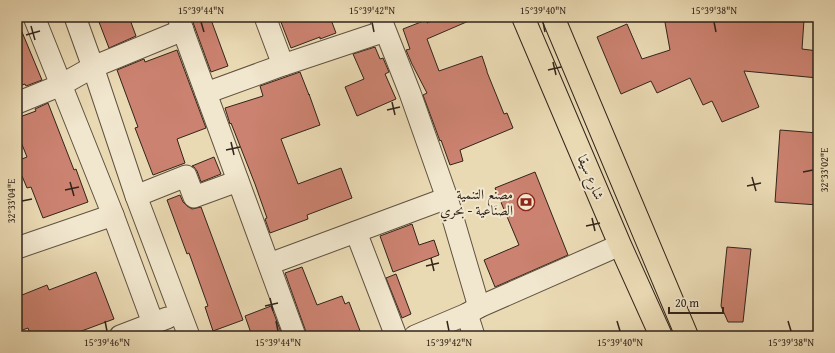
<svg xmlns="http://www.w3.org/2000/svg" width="835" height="353" font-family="'Gentium Book Plus',Amiri,serif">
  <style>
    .building { fill: #cb8270; stroke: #32241a }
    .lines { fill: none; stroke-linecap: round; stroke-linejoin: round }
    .street-casing { stroke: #605240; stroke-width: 23 }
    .primary-casing { stroke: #32241a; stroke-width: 24 }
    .street { stroke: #f1e7ce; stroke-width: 21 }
    .primary { stroke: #eadab4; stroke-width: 22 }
    .ticks { fill: none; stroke: #32241a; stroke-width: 1.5 }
    .labels { text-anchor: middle; stroke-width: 4; stroke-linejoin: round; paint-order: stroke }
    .street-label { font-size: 14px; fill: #32241a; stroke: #f1e7ce }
    .poi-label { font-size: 14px; fill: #32241a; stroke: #f1e7ce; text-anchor: end }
    .neatline { fill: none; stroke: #32241a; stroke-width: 1.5 }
    .ticks-label { font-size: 10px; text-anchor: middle; fill: #32241a }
  </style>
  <rect width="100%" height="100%" fill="#eadab4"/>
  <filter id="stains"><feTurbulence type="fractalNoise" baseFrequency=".005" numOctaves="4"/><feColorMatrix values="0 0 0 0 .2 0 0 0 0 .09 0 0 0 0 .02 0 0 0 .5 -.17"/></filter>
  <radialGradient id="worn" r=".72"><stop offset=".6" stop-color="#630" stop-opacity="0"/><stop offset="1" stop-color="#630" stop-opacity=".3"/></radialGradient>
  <g class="building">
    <polygon points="113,17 129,17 136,36 109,48 99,22"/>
    <polygon points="191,17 210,17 228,66 211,72"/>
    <polygon points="279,17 330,17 336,33 320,39 320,37 291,48"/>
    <polygon points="440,17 478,17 427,39 439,71 482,56 487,71 487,72 504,114 507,113 513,128 460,150 463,161 450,165 441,140 440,141 423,95 427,93 412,64 406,50 410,49 403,29 426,20 427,23"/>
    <polygon points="664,17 759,17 804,20 802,49 818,51 818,78 744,71 759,107 722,122 712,101 703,105 690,78 657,93 651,81 621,94 597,37 627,24 642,59 670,50"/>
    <polygon points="17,20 42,80 26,86 25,84 17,87"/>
    <polygon points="375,47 380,59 383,58 389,72 385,74 396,99 357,116 345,87 364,79 353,54"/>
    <polygon points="177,50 206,128 177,139 185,163 153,175 135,128 138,127 117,70 144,59 145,62"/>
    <polygon points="300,72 309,95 309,94 320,125 281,139 298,184 341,168 352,198 307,215 308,219 270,233 265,219 267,218 255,184 231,123 230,124 225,108 263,96 260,86"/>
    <polygon points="48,103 74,170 76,169 88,202 43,218 31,187 27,188 22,176 17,178 17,161 27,157 17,132 17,118 36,111 35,109"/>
    <polygon points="780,130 818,133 818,205 775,202"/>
    <polygon points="214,157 221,174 201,182 197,171 194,167 192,166"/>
    <polygon points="535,172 568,255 495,287 484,260 519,245 495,188"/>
    <polygon points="180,195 183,202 187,206 192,209 201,207 243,320 213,331 205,307 208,306 189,253 187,254 167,200"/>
    <polygon points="412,224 419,245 434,240 439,255 393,272 380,236"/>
    <polygon points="727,247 751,249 743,322 728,322 721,306"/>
    <polygon points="302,267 317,305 342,296 345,304 349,302 362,336 307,336 306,332 285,273"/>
    <polygon points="96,272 114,319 68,336 31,336 28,328 17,332 17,297 47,285 49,290"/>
    <polygon points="396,274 411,314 402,318 386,278"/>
    <polygon points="271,306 281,332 271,336 252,336 245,316"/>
  </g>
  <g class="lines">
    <defs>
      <g id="street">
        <polyline points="34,17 113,215 153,323"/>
        <polyline points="75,17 93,67 136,196 189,336"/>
        <polyline points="178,17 295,336"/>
        <polyline points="265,17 283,65"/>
        <polyline points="380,17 410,93 447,198 479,307"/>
        <polyline points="206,93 283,65 385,31"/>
        <polyline points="17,103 61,85 93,67 183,30"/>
        <polyline points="136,196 186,176 194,197 238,181"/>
        <polyline points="356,232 396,336"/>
        <polyline points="17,248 113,215"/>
        <polyline points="269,264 447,198"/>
        <polyline points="467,314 474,336"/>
        <polyline points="120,336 167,318"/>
        <polyline points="415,336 467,314 479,307 620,245"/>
      </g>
      <g id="primary">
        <polyline points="523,17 620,245 661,336"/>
        <polyline points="553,17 687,336"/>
      </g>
    </defs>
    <use href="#street" class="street-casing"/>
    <use href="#primary" class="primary-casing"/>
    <use href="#street" class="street"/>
    <use href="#primary" class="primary"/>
  </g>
  <path class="ticks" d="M201 22 204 32M372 22 374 32M543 22 545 32M714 22 716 32M31 26 35 40M26 35 40 31M553 62 556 75M548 70 561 67M392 102 395 115M387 110 400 107M231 142 234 155M226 150 240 147M803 172 813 170M752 177 756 191M70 182 74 196M747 186 761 183M65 190 79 187M22 201 32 199M592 218 595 231M586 226 600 223M431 258 434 271M426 266 439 263M270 298 273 311M265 306 278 303M105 321 107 331M276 321 278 331M447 321 449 331M617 321 620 331M788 321 791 331"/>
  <defs>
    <symbol id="bank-ring" viewBox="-11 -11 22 22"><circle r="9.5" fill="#f1e7ce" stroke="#8f2418" stroke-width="1.5"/><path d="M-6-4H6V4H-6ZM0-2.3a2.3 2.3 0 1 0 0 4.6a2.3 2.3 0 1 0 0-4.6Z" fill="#8f2418"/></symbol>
  </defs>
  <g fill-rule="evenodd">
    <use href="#bank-ring" x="516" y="192" width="20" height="20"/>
  </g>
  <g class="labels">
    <g class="street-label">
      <text transform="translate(591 177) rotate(67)" y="5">شارع سيقا</text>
    </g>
    <g class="poi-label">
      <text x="513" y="199">مصنع التنمية<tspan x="513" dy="16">الصناعية - بحري</tspan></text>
    </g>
  </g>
  <rect width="835" height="353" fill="none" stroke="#eadab4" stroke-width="44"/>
  <path d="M669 307v6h54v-6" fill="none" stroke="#32241a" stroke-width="2"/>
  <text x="675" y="307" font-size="12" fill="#32241a" stroke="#f1e7ce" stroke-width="3" paint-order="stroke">20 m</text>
  <rect x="22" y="22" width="791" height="309" class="neatline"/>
  <g class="ticks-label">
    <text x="201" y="14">15°39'44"N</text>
    <text x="372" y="14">15°39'42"N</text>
    <text x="543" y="14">15°39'40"N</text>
    <text x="714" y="14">15°39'38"N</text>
    <text transform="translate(824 170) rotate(-90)" y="4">32°33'02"E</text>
    <text transform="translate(11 201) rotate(-90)" y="4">32°33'04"E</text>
    <text x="107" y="346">15°39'46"N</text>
    <text x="278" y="346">15°39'44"N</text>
    <text x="449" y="346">15°39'42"N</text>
    <text x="620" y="346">15°39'40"N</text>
    <text x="791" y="346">15°39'38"N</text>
  </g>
  <rect width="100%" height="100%" filter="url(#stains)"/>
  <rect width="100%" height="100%" fill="url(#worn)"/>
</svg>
